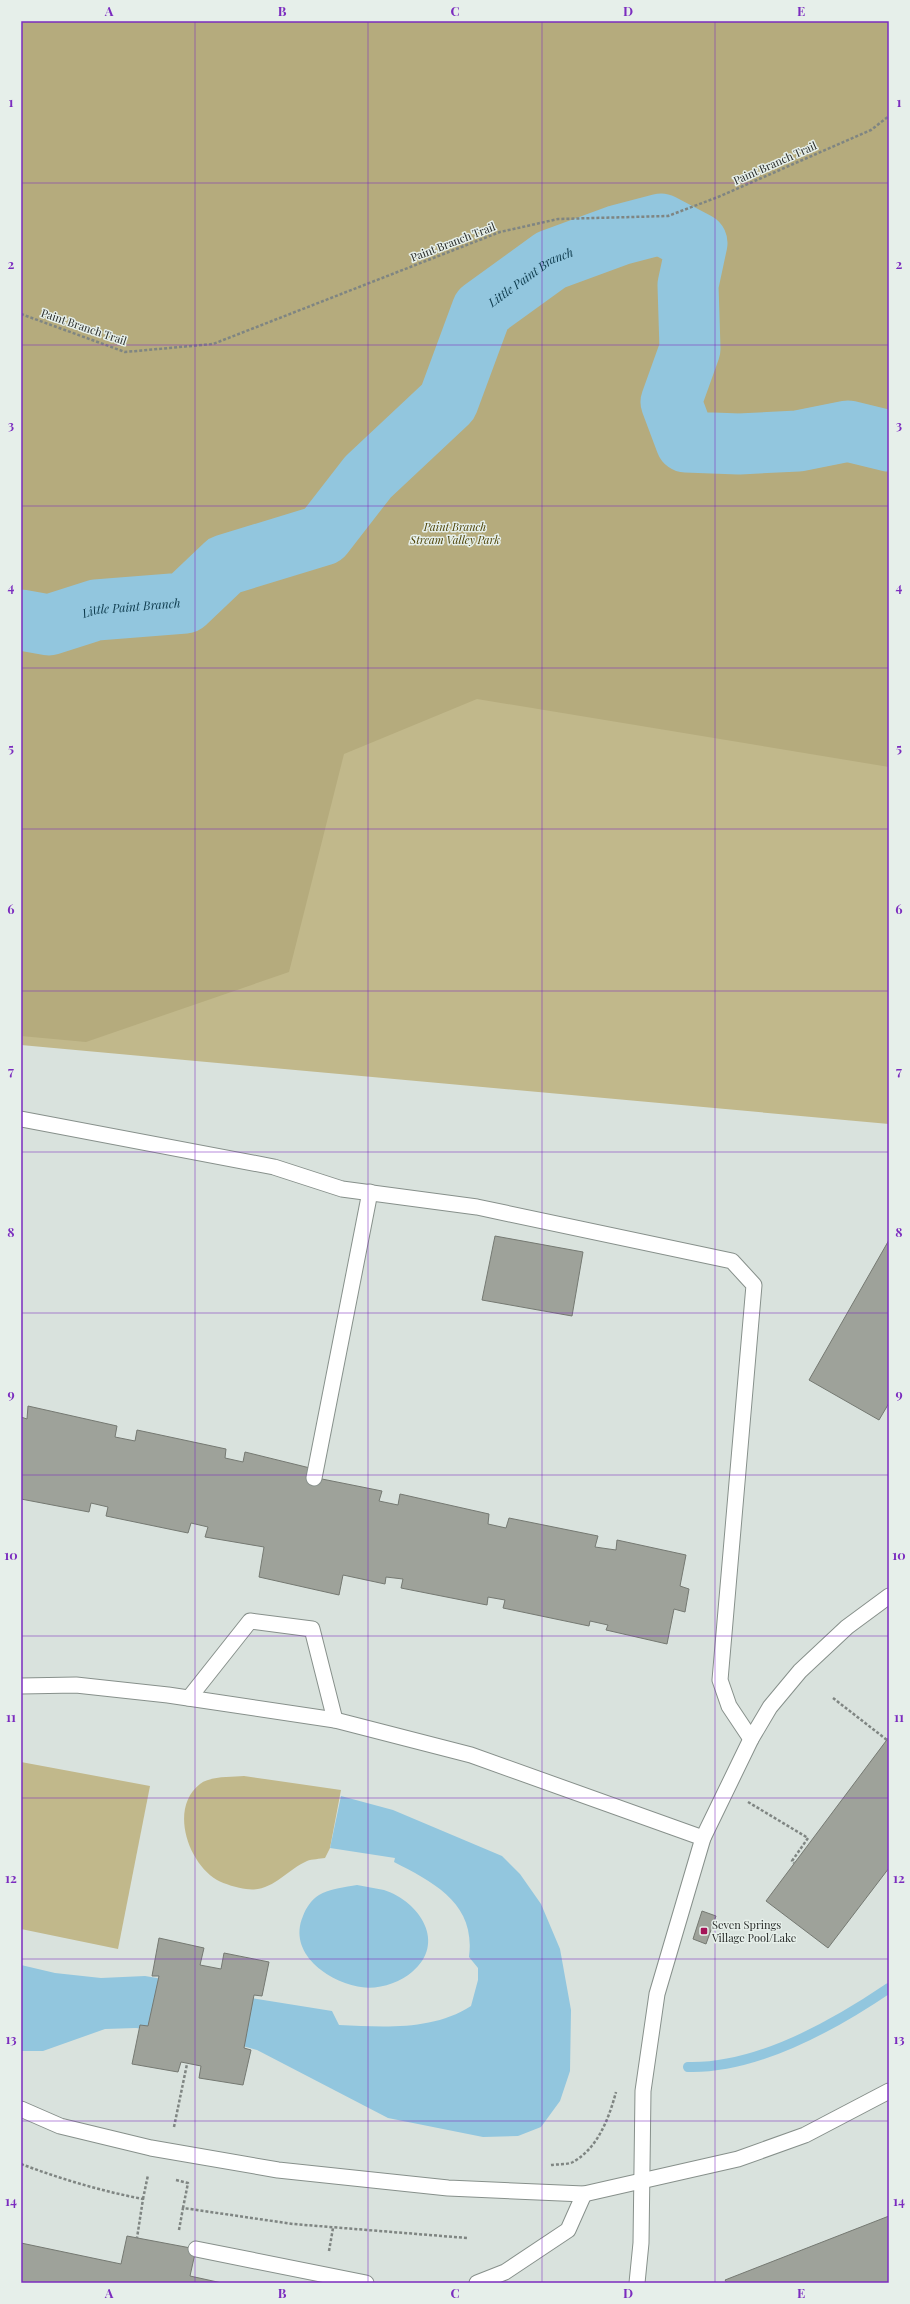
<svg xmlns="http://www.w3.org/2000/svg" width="910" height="2304" viewBox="0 0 910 2304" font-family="'Playfair Display',serif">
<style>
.green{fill:#c1b88b}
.forest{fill:#b5ab7d}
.water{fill:#92c6de}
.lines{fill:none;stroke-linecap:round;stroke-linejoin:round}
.stream{stroke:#92c6de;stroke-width:10}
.river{stroke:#92c6de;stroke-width:61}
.building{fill:#9ea29a;stroke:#757972}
.service-casing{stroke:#87908b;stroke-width:17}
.path{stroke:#7f8582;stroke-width:2.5;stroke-dasharray:3 2;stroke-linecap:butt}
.service{stroke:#fff;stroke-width:15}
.grid{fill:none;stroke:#7b2cbf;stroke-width:1;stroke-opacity:0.55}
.poi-dot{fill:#a41558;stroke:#e6efea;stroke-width:1.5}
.labels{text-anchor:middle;stroke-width:3;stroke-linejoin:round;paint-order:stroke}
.street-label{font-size:11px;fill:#282b29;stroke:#e6efea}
.park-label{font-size:11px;font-style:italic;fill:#4d4306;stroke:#e6efea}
.poi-label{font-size:11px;fill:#282b29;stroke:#e6efea;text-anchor:start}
.water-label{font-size:12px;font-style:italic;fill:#0d3a4c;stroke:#e6efea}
.neatline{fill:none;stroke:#7b2cbf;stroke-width:1.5}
.grid-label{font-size:13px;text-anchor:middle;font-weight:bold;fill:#7b2cbf}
</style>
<rect width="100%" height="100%" fill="#d9e2dd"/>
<!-- green -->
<g class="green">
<path d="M21,21H889V1124L21,1045Z"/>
<path d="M21,1762L150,1786L118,1949L21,1929Z"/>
<path d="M244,1776L341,1790L330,1848L325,1858C320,1859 312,1859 307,1861C286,1870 272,1893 246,1889C238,1888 224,1884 217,1880C188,1863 169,1808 200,1784C210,1776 231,1777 244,1776Z"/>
</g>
<!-- forest -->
<path class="forest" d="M21,21H889V767L477,699L344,754L289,972L86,1042L21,1036Z"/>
<!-- water -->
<g class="water">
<path d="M341,1796L393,1810L502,1856L520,1874L541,1904L560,1949L571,2010L570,2071L560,2101L541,2127L518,2136L483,2137L388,2118L257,2050L218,2039L136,2028L105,2029L43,2051H21V1965L55,1973L101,1978L145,1976L174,1981L238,1996L332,2011L339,2025C383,2027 432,2031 471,2006L478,1980V1968L469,1957C476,1904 435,1883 394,1862L395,1858L330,1848Z"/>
<path d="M357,1885C366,1887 375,1888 384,1890C420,1902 447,1943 412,1972C400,1983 377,1990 361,1987C328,1982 287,1953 303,1916C306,1908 311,1900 319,1895C328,1889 346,1887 357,1885Z"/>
</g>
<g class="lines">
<!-- stream -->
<path class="stream" d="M688,2067C757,2069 833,2026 889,1988"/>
<!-- river -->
<path class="river" id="s1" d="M21,620L49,625L96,610L185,603L225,565L323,535L368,477L448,402L482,310L551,260L619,235L661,224L697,243L688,285L690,349L671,402L686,442L739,444L798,441L848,431L889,441"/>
</g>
<!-- building -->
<g class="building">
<path d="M495,1236L583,1252L572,1316L482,1300Z"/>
<path d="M889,1240V1403L879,1420L809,1380Z"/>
<path d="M28,1406L117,1426L115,1437L135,1441L137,1430L226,1449L225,1458L243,1462L245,1452L310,1468L307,1476L382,1491L379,1501L398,1505L400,1494L489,1514L488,1524L506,1528L509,1518L598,1536L595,1547L616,1550L617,1540L686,1555L680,1586L689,1589L685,1612L674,1609L667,1644L606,1630L608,1625L590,1621L589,1626L503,1608L505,1600L488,1597L487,1605L401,1588L403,1579L386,1577L385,1584L343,1575L339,1595L259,1577L264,1547L205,1537L208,1527L191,1523L188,1533L106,1516L108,1507L91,1503L89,1512L21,1499V1417L27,1419Z"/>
<path d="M889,1737V1868L828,1948L766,1901Z"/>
<path d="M702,1911L716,1916L706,1944L693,1939Z"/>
<path d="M159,1938L204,1948L200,1965L221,1969L224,1953L269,1962L262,1996L254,1995L244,2048L251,2050L243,2085L199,2078L201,2066L181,2062L178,2072L132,2064L140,2025L148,2026L159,1976H152Z"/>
<path d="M889,2216V2283H727L725,2280Z"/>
<path d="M127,2236L196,2249L190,2276L222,2283H21V2243L121,2264Z"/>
</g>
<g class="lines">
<defs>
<g id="service">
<path d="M21,1119L274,1167L342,1189L477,1207L732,1261L754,1285L720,1680L729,1706L751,1739"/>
<path d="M314,1478L370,1192"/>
<path d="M21,1686L76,1685L168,1695L335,1720L471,1755L703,1838"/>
<path d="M189,1698L250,1621L312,1629L335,1720"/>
<path d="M21,2109L60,2126L151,2148L278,2170L448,2188L584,2194L738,2159L805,2135L889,2091"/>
<path d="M196,2249L366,2283"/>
<path d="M477,2283L505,2272L568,2230L584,2194"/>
<path d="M637,2283L641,2243L643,2091L657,1994L703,1838L751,1739L770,1707L800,1671L847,1627L889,1596"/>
</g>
</defs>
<!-- service casing -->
<use href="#service" class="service-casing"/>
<!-- path -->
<g class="path">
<path d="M21,314L125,352L213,344L500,232L558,219L668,216L718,197L871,130L889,116"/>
<path d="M833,1698L887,1740"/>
<path d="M748,1802L808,1838L792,1861L794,1863"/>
<path d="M174,2127L187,2064"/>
<path d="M21,2164C61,2179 101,2191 143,2199L137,2238"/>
<path d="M551,2165C557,2164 567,2165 573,2162C598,2148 609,2118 616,2092"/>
<path d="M176,2180L188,2183L183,2208"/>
<path d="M143,2199L148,2175"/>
<path d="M179,2230L183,2208L293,2224L467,2238"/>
<path d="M329,2251L333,2228"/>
</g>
<!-- service -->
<use href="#service" class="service"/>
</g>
<!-- grid -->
<path class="grid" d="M195,21V2283M368,21V2283M542,21V2283M715,21V2283M21,183H889M21,345H889M21,506H889M21,668H889M21,829H889M21,991H889M21,1152H889M21,1313H889M21,1475H889M21,1636H889M21,1798H889M21,1959H889M21,2121H889"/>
<!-- markers -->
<rect class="poi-dot" x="700" y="1927" width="8" height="8" rx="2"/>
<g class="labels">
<!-- street labels -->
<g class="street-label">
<text transform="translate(775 163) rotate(-24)" y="4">Paint Branch Trail</text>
<text transform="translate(453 242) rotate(-21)" y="4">Paint Branch Trail</text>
<text transform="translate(84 327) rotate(19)" y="4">Paint Branch Trail</text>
</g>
<!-- park labels -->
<g class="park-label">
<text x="455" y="531">Paint Branch<tspan x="455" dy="13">Stream Valley Park</tspan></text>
</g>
<!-- poi labels -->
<g class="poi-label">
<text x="712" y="1929">Seven Springs<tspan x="712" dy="13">Village Pool/Lake</tspan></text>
</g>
<!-- water labels -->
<g class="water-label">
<text dy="4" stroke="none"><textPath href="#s1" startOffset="665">Little Paint Branch</textPath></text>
<text dy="4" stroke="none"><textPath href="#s1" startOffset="113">Little Paint Branch</textPath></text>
</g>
</g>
<!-- border -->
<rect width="910" height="2304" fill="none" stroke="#e6efea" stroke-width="44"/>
<rect x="22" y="22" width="866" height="2260" class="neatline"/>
<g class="grid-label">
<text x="109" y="16">A</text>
<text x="282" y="16">B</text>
<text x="455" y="16">C</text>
<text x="628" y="16">D</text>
<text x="801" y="16">E</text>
<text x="11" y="107">1</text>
<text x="899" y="107">1</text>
<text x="11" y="269">2</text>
<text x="899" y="269">2</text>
<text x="11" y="430">3</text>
<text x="899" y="430">3</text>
<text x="11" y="592">4</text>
<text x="899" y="592">4</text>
<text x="11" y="753">5</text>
<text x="899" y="753">5</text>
<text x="11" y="914">6</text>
<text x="899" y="914">6</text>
<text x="11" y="1076">7</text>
<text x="899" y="1076">7</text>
<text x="11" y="1237">8</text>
<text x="899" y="1237">8</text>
<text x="11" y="1399">9</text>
<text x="899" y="1399">9</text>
<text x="11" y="1560">10</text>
<text x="899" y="1560">10</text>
<text x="11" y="1722">11</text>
<text x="899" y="1722">11</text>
<text x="11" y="1883">12</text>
<text x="899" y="1883">12</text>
<text x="11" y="2044">13</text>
<text x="899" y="2044">13</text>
<text x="11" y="2206">14</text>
<text x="899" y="2206">14</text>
<text x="109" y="2298">A</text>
<text x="282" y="2298">B</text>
<text x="455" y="2298">C</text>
<text x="628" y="2298">D</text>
<text x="801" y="2298">E</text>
</g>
</svg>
